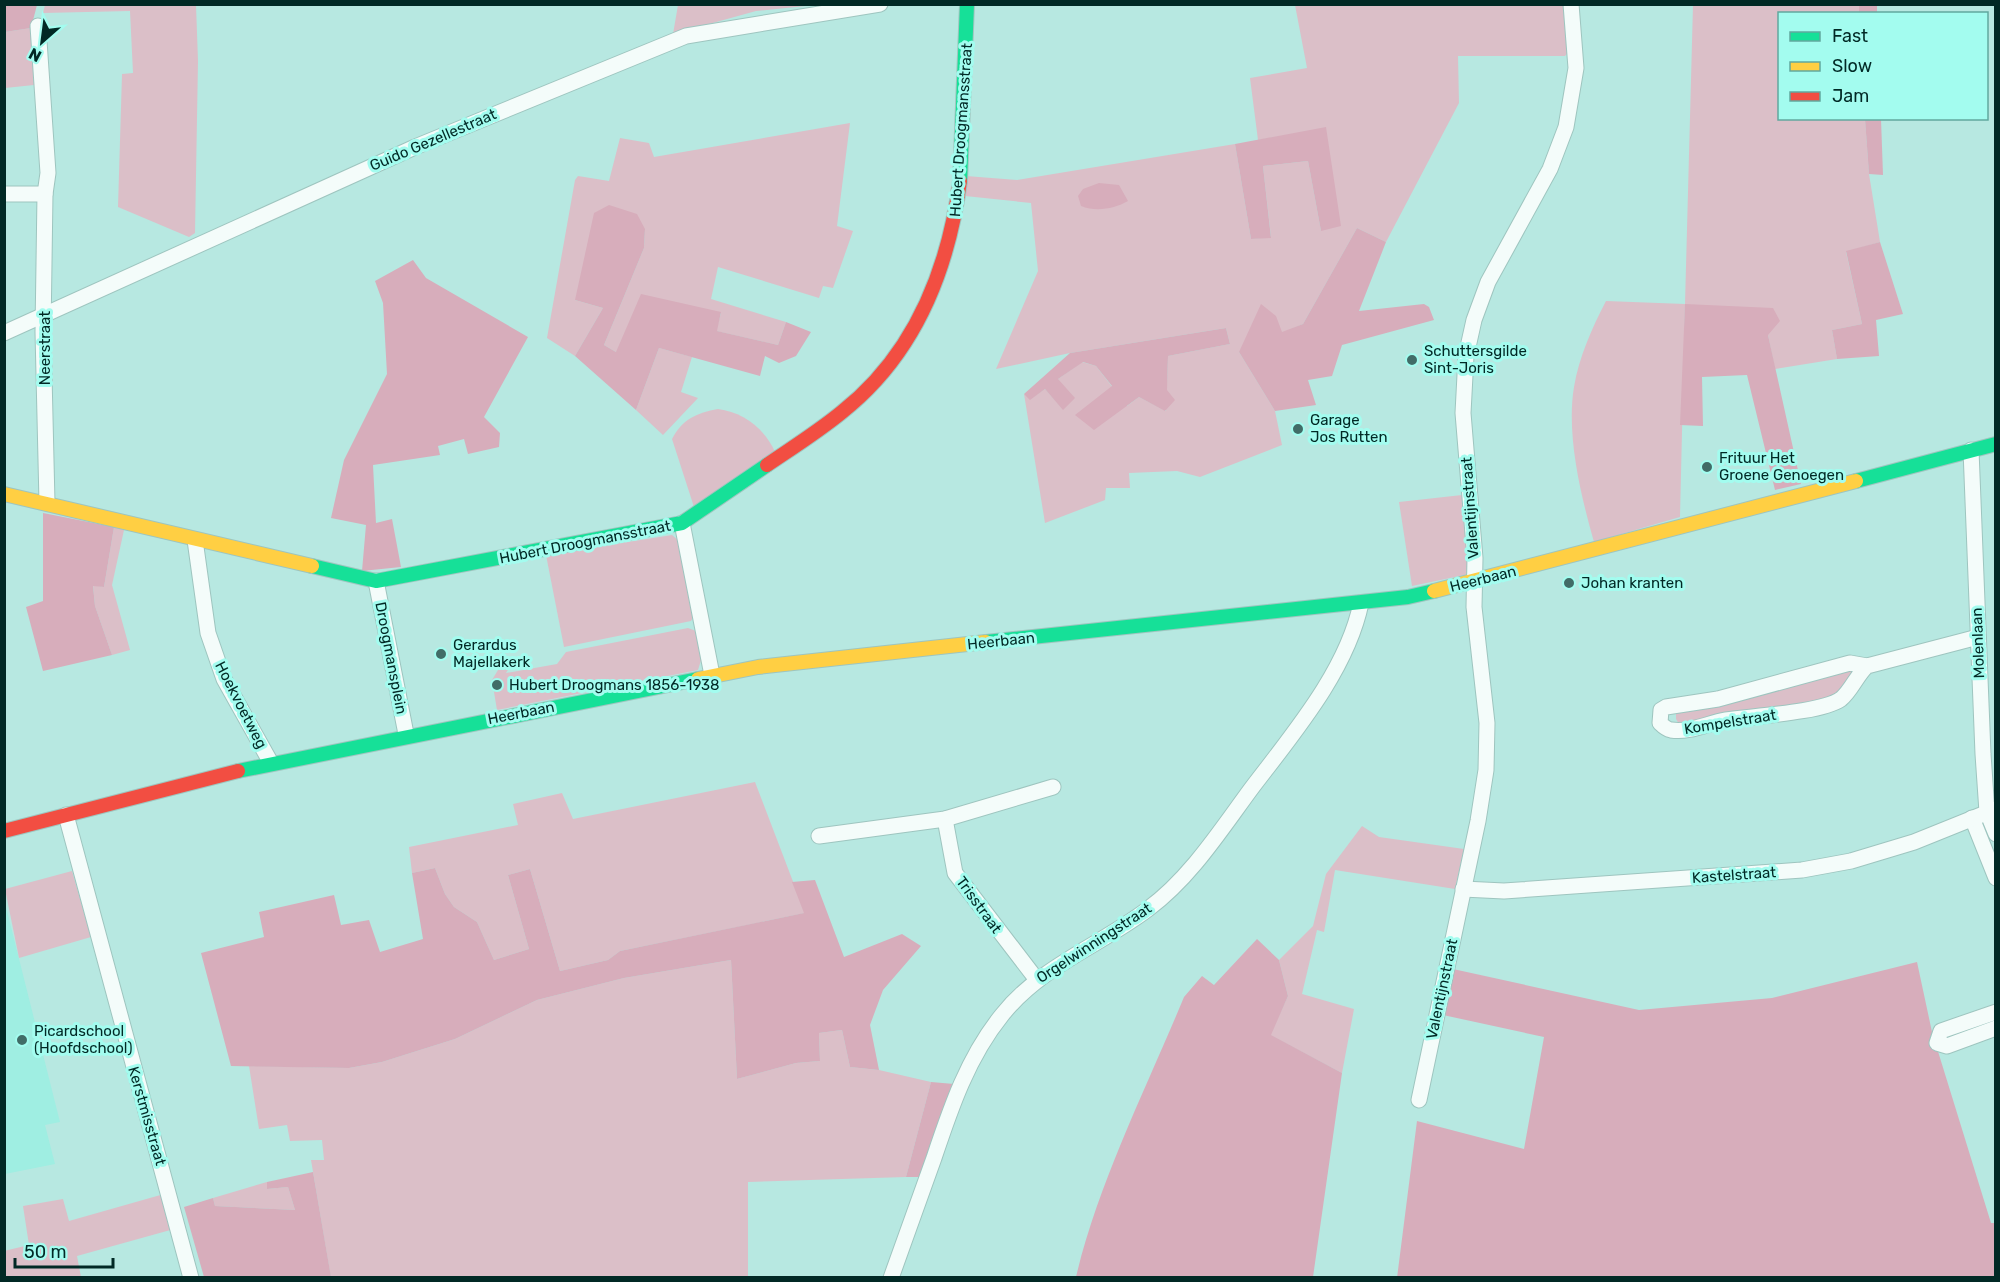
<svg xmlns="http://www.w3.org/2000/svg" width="2000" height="1282" viewBox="0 0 2000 1282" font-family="Rubik,sans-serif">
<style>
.built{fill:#9feee2}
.green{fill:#dbbfc8}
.forest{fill:#d7adbb}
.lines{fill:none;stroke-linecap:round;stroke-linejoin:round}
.street-casing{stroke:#9ec5bf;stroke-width:17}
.fast-casing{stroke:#9ec5bf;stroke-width:16}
.slow-casing{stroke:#9ec5bf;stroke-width:16}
.jam-casing{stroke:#9ec5bf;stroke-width:16}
.street{stroke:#f4fcfa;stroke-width:15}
.fast{stroke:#16e098;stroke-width:14}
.slow{stroke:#ffcf43;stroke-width:14}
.jam{stroke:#f24e42;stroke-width:14}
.poi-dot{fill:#416c67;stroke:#a3fcef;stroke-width:2}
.labels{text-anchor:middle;stroke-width:6;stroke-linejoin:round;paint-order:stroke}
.street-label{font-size:15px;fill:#012925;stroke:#a3fcef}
.poi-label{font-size:15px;fill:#012925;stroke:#a3fcef;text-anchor:start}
</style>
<rect width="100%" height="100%" fill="#b7e8e1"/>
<!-- built -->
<path class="built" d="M4,899L60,1122L45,1125L55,1164L5,1174Z"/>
<!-- green -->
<g class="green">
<path d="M45,5H196L198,61L195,233L189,237L118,207L122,74L133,73L130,11L43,13Z"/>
<path d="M678,5H815L756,11L673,34Z"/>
<path d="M1295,5H1564L1571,49L1565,56H1458L1459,103L1386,242L1357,228L1303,324L1239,352L1275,411L1282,445L1200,477L1177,471L1129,473L1130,488H1106L1105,500L1045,523L1024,394L1030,399L1045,389L1063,409L1058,379L1082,362L1096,366L1127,406L1139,397L1166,411L1168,356L1230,344L1226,328L1070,353L996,369L1038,271L1031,203L965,196L966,176L1017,180L1235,144L1251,239L1271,237L1263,166L1308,161L1321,231L1326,128L1258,140L1250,78L1307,68Z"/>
<path d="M1693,5H1859V13L1780,14V118L1865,119L1869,174L1880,242L1846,252L1862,324L1832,330L1837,359L1775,369L1768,335L1685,304L1680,517L1594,542C1581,496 1566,435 1574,387C1579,357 1592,328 1606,301L1685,304Z"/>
<path d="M31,28L34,85L5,88V32Z"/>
<path d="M850,123L837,226L853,231L833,288L823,286L819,298L718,267L711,299L786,322L778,345L716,331L721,313L616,352L604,345L644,248L645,229L575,300L603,308L575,356L547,338L575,180L578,176L609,181L620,138L649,143L654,157Z"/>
<path d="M659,348L692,357L681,392L698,398L663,435L636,410Z"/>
<path d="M718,409C743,412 765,429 775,452L694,507L672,439C682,419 697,413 718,409Z"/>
<path d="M1462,495L1469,574L1412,586L1399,502Z"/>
<path d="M114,527L124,530L112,585L130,650L112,655L95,606L93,585L104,587Z"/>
<path d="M672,535L679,541L694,616L691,621L564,647L546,555Z"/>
<path d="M688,628L696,631L702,657L698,670L497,710L492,680L501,665L512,663L506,673L557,664L566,652Z"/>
<path d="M1855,668L1838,696L1780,711L1679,724L1676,719V712Z"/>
<path d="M755,782L805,913L620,951L608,960L560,971L530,869L508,875L529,949L494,960L477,922L454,907L445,894L435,868L412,873L409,847L518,825L513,804L562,793L573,819Z"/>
<path d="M1362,826L1379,837L1464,849L1455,889L1335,870L1324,932L1317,930L1302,994L1354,1009L1342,1073L1270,1035L1288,996L1279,960L1313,926L1326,874Z"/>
<path d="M72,871L91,937L19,958L5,889Z"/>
<path d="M731,960L737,1079L796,1063L820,1061L819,1033L842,1030L850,1067L879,1070L931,1082L906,1177L748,1182V1277L331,1278L311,1160H324L322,1140L290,1141L287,1125L259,1129L249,1066L349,1068L382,1062L455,1039L537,1000L624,978Z"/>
<path d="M267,1182V1189L288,1187L295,1210L215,1206L213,1198Z"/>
<path d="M164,1194L174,1229L77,1256L81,1277H5L4,1251L29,1245L23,1206L63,1199L69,1221Z"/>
</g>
<!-- forest -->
<g class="forest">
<path d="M5,5H37L31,28L5,32Z"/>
<rect x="1859" y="5" width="18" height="8"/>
<path d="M1865,119H1881L1883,175L1869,174Z"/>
<path d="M1326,127L1341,226L1321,231L1308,161L1263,166L1271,238L1251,239L1235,144Z"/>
<path d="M1099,183L1119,185L1128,201C1114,209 1096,212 1081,206L1078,196L1083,189Z"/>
<path d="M609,205L637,214L645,229L644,248L604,345L616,352L641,294L721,312L717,331L778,345L786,322L811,332L796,356L779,363L765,356L760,376L659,348L636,410L575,356L603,308L575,300L594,213Z"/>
<path d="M1357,228L1386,242L1359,311L1424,304L1429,307L1434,320L1342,345L1332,376L1308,380L1316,405L1275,411L1239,352L1261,304L1276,316L1282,332L1303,324Z"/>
<path d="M1880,242L1903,314L1876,320L1879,356L1837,359L1832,330L1862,324L1846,251Z"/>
<path d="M413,260L426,278L528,337L484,417L500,433L499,447L468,454L464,439L438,446L440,455L373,465L376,523L392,519L401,567L362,571L366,525L331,518L344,460L387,374L383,303L375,281Z"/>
<path d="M1685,304L1773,308L1780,321L1768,335L1801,484L1775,490L1747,375L1702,377L1703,426L1680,425Z"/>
<path d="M1226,328L1230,344L1168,356L1167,390L1175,400L1165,411L1139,397L1094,430L1075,415L1112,386L1096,366L1083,362L1058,379L1075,398L1063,410L1045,389L1030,400L1024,394L1070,353Z"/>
<path d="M43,513L114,527L104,587L93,586L95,606L112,655L43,671L26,607L43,601Z"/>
<path d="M435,868L445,894L454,907L477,922L494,960L529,949L508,875L530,869L560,971L608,960L620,951L804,913L792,882L815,880L844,957L902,934L921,946L883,990L870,1025L879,1070L850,1067L842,1030L819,1033L820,1061L796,1063L737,1079L731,960L624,978L537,1000L455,1039L382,1062L349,1068L231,1066L201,953L264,937L259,912L334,895L341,925L369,920L380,952L423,939L412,873Z"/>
<path d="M1257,939L1279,960L1288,996L1271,1035L1342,1073L1313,1277H1076C1099,1181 1146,1089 1184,997L1202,976L1214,985Z"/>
<path d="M1917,962L1932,1032L1991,1223H1995V1277L1397,1278L1417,1121L1524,1149L1544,1037L1443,1015L1453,969L1639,1010L1772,998Z"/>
<path d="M931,1082L954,1084L921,1177H906Z"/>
<path d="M313,1172L331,1277H204L184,1207L213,1198L215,1206L295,1210L288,1187L267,1189V1182Z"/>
</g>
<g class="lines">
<defs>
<g id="street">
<path d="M38,26L48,173L45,194"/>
<path d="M4,194H45L43,332L47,503"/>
<path d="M4,333L415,147L686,36L880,4"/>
<path d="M1971,450L1983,754L1987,812L1996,834"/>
<path d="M682,523L712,675"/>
<path d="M195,540L208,633L224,679L271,763"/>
<path d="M376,581L406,734"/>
<path d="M1867,666C1857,675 1851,691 1841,699C1821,713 1752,716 1726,720C1708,723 1690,733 1671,730C1666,729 1663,726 1660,723L1661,710L1666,707L1718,699L1850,663L1867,666L1978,637"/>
<path d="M66,815L191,1278"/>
<path d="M1972,818L1996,878"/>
<path d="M945,819L955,873L1037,980"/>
<path d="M819,836L945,819L1053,787"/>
<path d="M1463,889L1504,891L1802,870L1851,861L1914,842L1996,809"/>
<path d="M1996,1012L1941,1031L1937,1043L1947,1046L1996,1028"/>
<path d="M1419,1100L1478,821L1486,770L1487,723L1474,607L1475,558L1463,413L1466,356L1474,320L1488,282L1550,169L1566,127L1576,68L1571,4"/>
<path d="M891,1278C905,1238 920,1198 934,1158C951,1107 968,1057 1002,1015C1041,966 1099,946 1148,909C1190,878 1220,831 1251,789C1292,735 1347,671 1361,603"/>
</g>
<g id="fast">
<path d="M960,181L967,4"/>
<path d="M1856,481L1996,444"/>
<path d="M312,566L376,581L682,523L767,465"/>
<path d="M986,642L1408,597L1434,591"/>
<path d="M238,771L698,679"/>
</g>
<g id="slow">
<path d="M4,494L312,566"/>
<path d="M1434,591L1856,481"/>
<path d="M698,679L758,667L986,642"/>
</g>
<g id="jam">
<path d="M767,465C792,448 819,431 842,412C914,355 948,271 960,181"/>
<path d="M4,831L238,771"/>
</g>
</defs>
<!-- street casing -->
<use href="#street" class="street-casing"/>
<!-- fast casing -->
<use href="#fast" class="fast-casing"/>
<!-- slow casing -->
<use href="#slow" class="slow-casing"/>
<!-- jam casing -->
<use href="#jam" class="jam-casing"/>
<!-- street -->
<use href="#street" class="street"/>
<!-- fast -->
<use href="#fast" class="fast"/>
<!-- slow -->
<use href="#slow" class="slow"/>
<!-- jam -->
<use href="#jam" class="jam"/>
</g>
<!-- markers -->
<g class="poi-dot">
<circle cx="1412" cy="360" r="6"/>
<circle cx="1298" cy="429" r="6"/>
<circle cx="1707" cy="467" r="6"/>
<circle cx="1569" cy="583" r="6"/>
<circle cx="441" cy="654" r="6"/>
<circle cx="497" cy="685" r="6"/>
<circle cx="22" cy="1040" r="6"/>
</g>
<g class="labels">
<!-- street labels -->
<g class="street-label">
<text transform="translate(961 130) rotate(-86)" y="5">Hubert Droogmansstraat</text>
<text transform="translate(433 140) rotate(-23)" y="5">Guido Gezellestraat</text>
<text transform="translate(45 348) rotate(-90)" y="5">Neerstraat</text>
<text transform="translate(1470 508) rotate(-94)" y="5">Valentijnstraat</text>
<text transform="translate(585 542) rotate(-11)" y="5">Hubert Droogmansstraat</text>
<text transform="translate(1483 579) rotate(-14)" y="5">Heerbaan</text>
<text transform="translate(1001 641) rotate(-6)" y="5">Heerbaan</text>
<text transform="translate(1978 643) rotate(-92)" y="5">Molenlaan</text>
<text transform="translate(391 658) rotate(79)" y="5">Droogmansplein</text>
<text transform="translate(241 705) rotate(63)" y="5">Hoekvoetweg</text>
<text transform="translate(521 713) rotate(-11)" y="5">Heerbaan</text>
<text transform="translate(1730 722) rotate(-9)" y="5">Kompelstraat</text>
<text transform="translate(1734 875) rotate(-4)" y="5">Kastelstraat</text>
<text transform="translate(979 905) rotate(54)" y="5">Trisstraat</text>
<text transform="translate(1094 943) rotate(-33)" y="5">Orgelwinningstraat</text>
<text transform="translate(1442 989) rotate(-78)" y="5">Valentijnstraat</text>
<text transform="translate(147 1116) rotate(74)" y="5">Kerstmisstraat</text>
</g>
<!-- poi labels -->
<g class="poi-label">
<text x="1424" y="356">Schuttersgilde<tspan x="1424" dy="17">Sint-Joris</tspan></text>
<text x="1310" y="425">Garage<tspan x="1310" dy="17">Jos Rutten</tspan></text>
<text x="1719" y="463">Frituur Het<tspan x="1719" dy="17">Groene Genoegen</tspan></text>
<text x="1581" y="588">Johan kranten</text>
<text x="453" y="650">Gerardus<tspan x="453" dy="17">Majellakerk</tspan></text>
<text x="509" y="690">Hubert Droogmans 1856-1938</text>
<text x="34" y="1036">Picardschool<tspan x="34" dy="17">(Hoofdschool)</tspan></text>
</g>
</g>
<!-- border -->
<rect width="2000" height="1282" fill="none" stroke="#012925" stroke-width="12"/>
<!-- legend -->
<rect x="1778" y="12" width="210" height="108" fill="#a3fcef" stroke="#62a89e" stroke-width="1.5"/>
<rect x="1790" y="32" width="30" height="9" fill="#16e098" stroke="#62a89e" stroke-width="1.5"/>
<text x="1832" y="42" font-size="18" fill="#012925">Fast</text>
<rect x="1790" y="62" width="30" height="9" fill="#ffcf43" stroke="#62a89e" stroke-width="1.5"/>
<text x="1832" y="72" font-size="18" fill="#012925">Slow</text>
<rect x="1790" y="92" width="30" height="9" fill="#f24e42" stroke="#62a89e" stroke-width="1.5"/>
<text x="1832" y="102" font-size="18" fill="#012925">Jam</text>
<!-- north arrow -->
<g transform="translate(42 42) rotate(208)" stroke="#a3fcef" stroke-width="4.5" paint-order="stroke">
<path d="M0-4.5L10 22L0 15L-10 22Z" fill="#012925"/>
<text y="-9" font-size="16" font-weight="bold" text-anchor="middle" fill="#012925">N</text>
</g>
<!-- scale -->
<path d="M15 1258v9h98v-9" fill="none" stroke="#012925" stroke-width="3"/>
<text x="24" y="1258" font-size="18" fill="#012925" stroke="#a3fcef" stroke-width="4.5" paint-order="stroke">50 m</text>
</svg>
